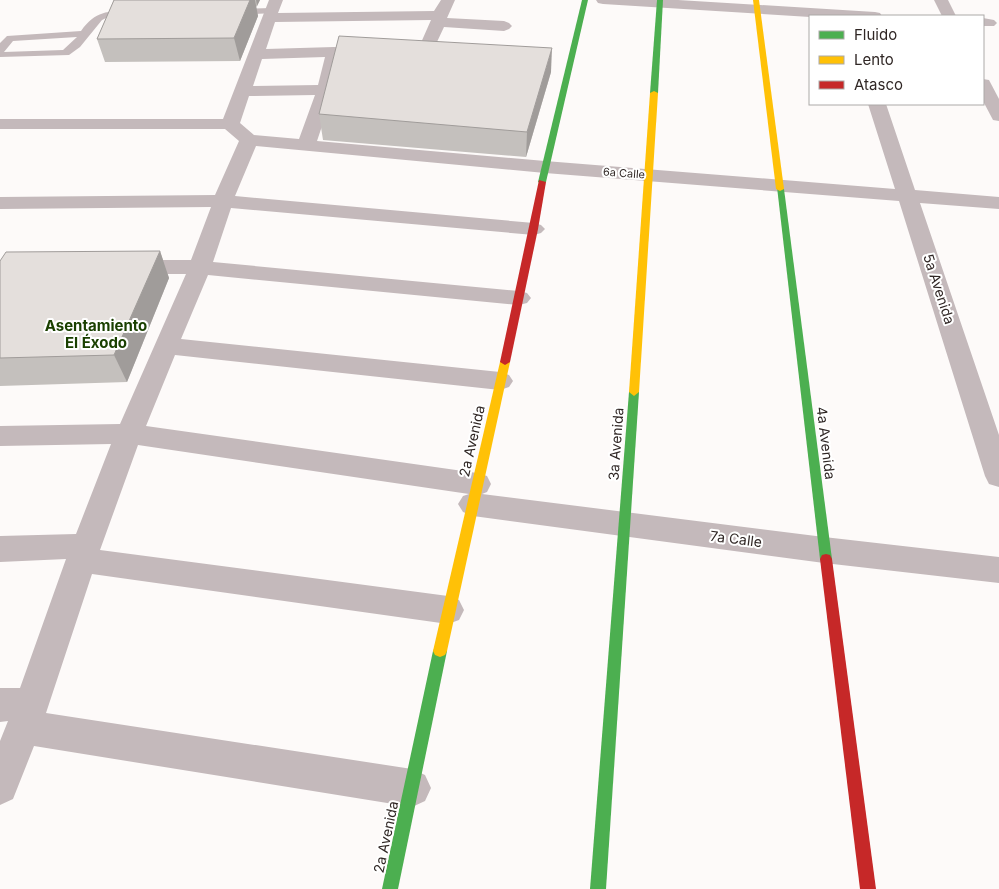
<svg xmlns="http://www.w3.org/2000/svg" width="999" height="889" viewBox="0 0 999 889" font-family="Inter,sans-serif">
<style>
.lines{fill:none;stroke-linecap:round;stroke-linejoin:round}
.lane{fill:#c4b9bb;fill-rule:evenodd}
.street{fill:#c4b9bb;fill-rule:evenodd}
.fast{fill:#4caf50;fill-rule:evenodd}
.slow{fill:#ffc107;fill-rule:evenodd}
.jam{fill:#c62828;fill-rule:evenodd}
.wall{fill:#c4c0bd}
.shaded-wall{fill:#a09c9a}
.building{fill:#e4dfdc;stroke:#a09c9a}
.labels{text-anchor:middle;stroke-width:4;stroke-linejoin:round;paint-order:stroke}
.far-street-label{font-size:11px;fill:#302725;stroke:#fff}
.street-label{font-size:14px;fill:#302725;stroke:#fff}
.neighbourhood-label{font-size:15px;font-weight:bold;fill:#1a4000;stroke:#fff}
</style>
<rect width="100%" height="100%" fill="#fdfaf9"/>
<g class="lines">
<!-- lane -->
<g class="lane">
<path d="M272,8L277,11L275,13L233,15L228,12L233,9Z"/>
<path d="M130,10L135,13L133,15L108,17L102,20L80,47L69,55L0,57V43L7,36L81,31C96,10 107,12 130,10ZM77,37L63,50L4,52L13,41Z"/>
</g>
<!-- street -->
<g class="street">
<path d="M269,0H283L278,13L434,11L441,0H455L447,18L504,21L509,23L512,26L509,29L504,31L444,27L429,59L427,62L421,64L341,57L334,90L317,141L545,161L895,189L868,104H886L915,190L999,197V209L920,203L999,435V487L989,484L985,476L899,201L545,173L256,146L235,196L534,223L541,225L545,229L541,233L534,235L231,208L213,262L519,291L527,293L531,298L527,303L519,305L208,275L181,339L500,372L509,375L513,381L509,387L500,390L175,355L146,426L477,473L487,476L491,484L487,492L482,494L824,537L999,557V583L824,563L473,516L463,512L458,504L463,496L469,494L138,445L100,550L448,596L459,600L464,610L459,620L448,624L92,574L46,713L412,769L425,775L431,788L425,801L412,807L34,746L13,799L0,805V741L8,721L0,722V688H20L66,559L0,562V536L76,534L111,444L0,446V426L120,424L186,274H129L121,272L118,267L121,262L129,260H191L211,207L0,209V197L215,195L239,141L225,129H0V119H223ZM431,20L416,54L334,47L266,49L275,22ZM325,57L318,85L253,86L262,59ZM315,95L299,139L254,135L240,123L249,96Z"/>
<path d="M596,0H678L875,12L880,13L882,16L810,17L603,4L598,3Z"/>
<path d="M934,0H948L956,16H942Z"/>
<path d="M983,18L994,20L997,23L994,26H983Z"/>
<path d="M983,79L989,80L999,99V121L993,120L983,101Z"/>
</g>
<!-- fast -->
<g class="fast">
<path d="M582,0H588L546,182L542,184L538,182Z"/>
<path d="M657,0H663L658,93L654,95L650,93Z"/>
<path d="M777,187L784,189L832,559L830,563L826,564L822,563L820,559Z"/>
<path d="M634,388L639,392L606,889H590L629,392Z"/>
<path d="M440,645L445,647L447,651L398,889H382L433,651L435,647Z"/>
</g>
<!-- slow -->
<g class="slow">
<path d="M753,0H759L784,189L780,191L776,189Z"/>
<path d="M654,91L658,93L639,392L634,396L629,392L650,93Z"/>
<path d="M505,359L510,362L447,651L445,655L440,657L435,655L433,651L500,362Z"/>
</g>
<!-- jam -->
<g class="jam">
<path d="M539,180L546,182L538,229L510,362L505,365L500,362Z"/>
<path d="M826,554L830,555L832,559L876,889H860L820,559L822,555Z"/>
</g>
</g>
<!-- wall -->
<g class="wall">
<path d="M114,0H260L257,6L256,7L258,16L240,61L105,62L97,39Z"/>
<path d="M551,72L526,157L323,140L319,114Z"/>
<path d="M160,251L169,278L127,382L0,386V261Z"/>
</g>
<!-- shaded-wall -->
<g class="shaded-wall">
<path d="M250,0H255L258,16L240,61L234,38Z"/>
<path d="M256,0H260L257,6Z"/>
<path d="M552,48L551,72L526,157L527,132Z"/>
<path d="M160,251L169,278L127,382L114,355Z"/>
</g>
<!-- building -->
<g class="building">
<path d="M114,0H250L234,38L97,39Z"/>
<path d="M339,36L552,48L527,132L319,114Z"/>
<path d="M160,251L114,355L0,358V261L6,252Z"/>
</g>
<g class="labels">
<!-- far-street labels -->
<g class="far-street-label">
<text transform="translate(624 173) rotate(4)" y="4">6a Calle</text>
</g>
<!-- street labels -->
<g class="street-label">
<text transform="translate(939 289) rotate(72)" y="5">5a Avenida</text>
<text transform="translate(472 441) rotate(-77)" y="5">2a Avenida</text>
<text transform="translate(826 443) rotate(83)" y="5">4a Avenida</text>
<text transform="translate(616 444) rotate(-86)" y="5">3a Avenida</text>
<text transform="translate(736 539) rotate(7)" y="5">7a Calle</text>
<text transform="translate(386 837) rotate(-78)" y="5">2a Avenida</text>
</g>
<!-- neighbourhood labels -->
<g class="neighbourhood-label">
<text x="96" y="331">Asentamiento<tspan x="96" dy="17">El Éxodo</tspan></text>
</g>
</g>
<!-- legend -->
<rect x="809" y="15" width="175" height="90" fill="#ffffff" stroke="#aca9a8"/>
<rect x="819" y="31" width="25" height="8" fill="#4caf50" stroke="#aca9a8"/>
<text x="854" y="40" font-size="15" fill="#302725">Fluido</text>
<rect x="819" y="56" width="25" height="8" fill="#ffc107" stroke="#aca9a8"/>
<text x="854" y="65" font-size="15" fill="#302725">Lento</text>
<rect x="819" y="81" width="25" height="8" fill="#c62828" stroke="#aca9a8"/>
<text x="854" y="90" font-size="15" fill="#302725">Atasco</text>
</svg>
